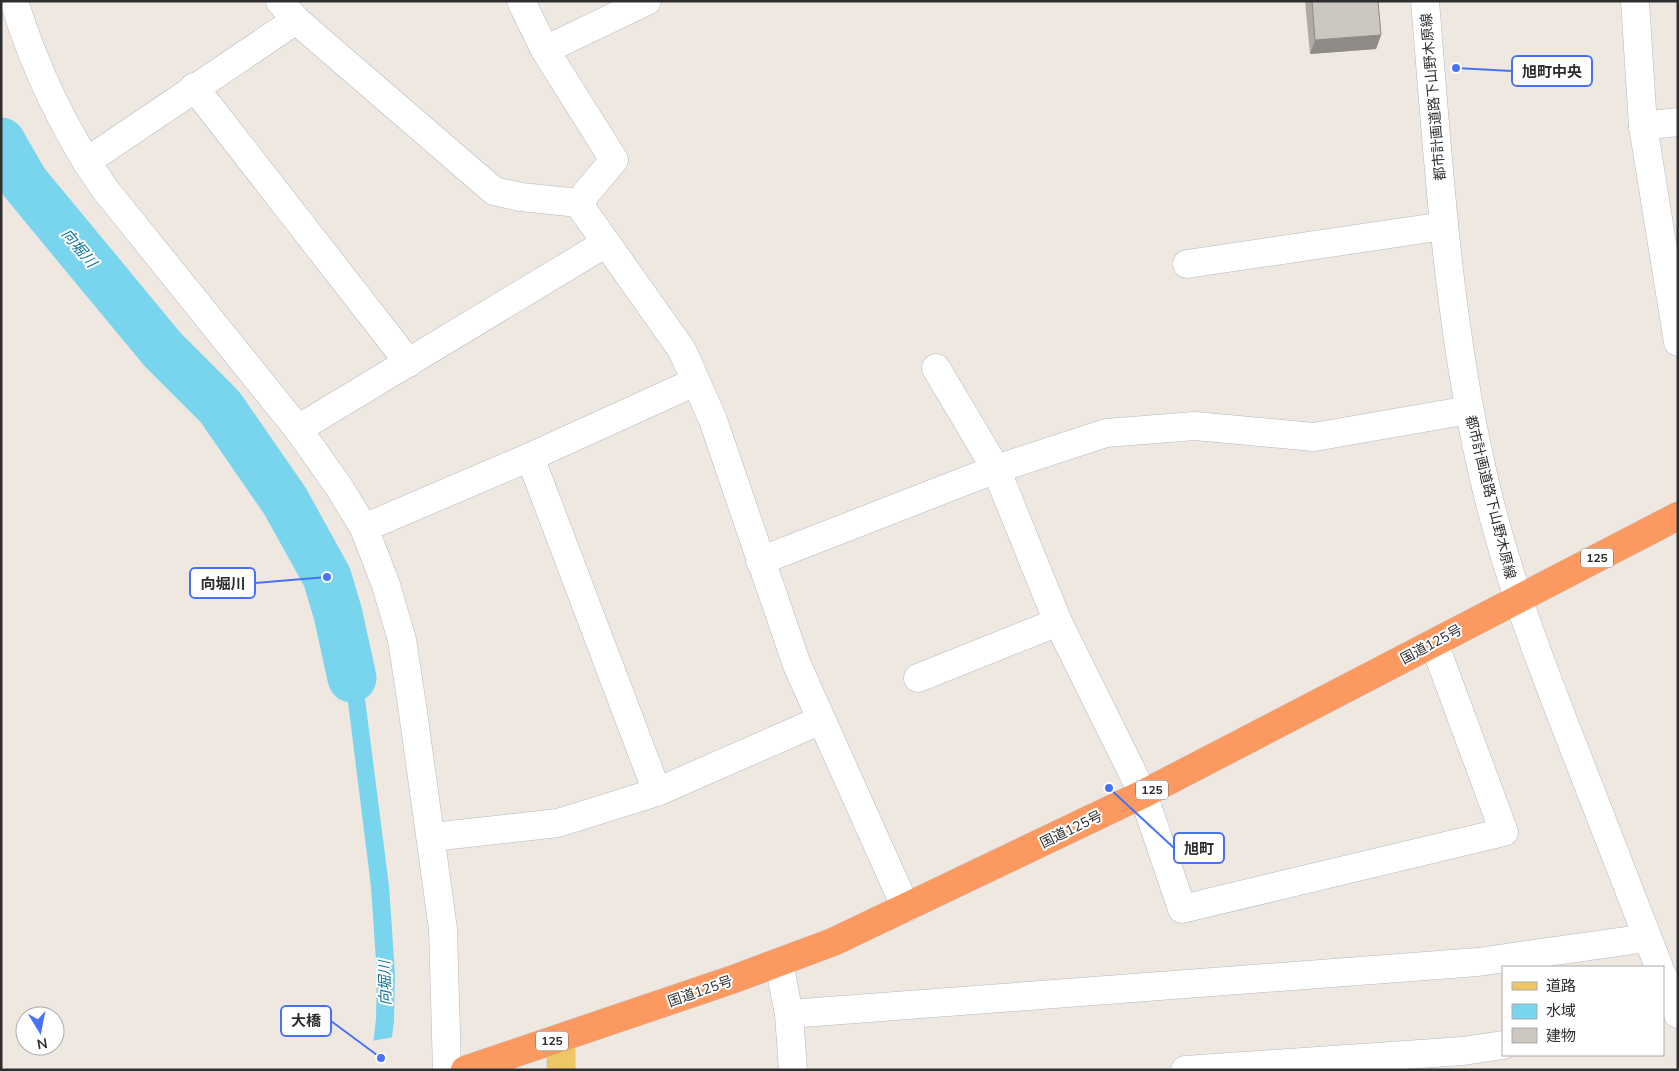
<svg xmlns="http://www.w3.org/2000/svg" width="1679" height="1071" viewBox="0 0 1679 1071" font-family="'Nunito Sans','Noto Sans JP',sans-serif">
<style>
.water{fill:#78d5ed}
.pier{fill:#efe8e1}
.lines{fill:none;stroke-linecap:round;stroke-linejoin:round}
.river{stroke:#78d5ed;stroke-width:49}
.minor-casing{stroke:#b4b8c0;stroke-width:29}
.major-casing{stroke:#c9c9c9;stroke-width:29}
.highway-casing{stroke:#c9c9c9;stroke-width:29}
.minor{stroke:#fff;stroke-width:28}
.major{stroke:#eec666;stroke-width:28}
.highway{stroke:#fb9960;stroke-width:28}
.wall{fill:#afaaa4}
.shaded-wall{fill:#8e8b86}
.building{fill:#cbc6bf;stroke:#8e8b86}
.labels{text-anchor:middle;stroke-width:4;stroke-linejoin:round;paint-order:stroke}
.shield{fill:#fff;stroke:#6d6d6d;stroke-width:1}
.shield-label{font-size:12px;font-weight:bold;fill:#2e2e2e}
.street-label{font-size:14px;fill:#2e2e2e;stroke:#fff}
.water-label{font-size:15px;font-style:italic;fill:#11779f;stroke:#fff}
.leader{fill:none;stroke:#4772f6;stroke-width:2}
.callout-dot{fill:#4772f6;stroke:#fff;stroke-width:2}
.callout{fill:#fff;stroke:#4772f6;stroke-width:2}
.callout-label{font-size:15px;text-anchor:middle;font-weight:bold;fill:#2e2e2e}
</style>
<rect width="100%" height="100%" fill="#efe8e1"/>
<!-- water -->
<path class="water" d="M347,611L364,691L389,886L395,974L394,1021L388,1070H370L376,1019L377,975L371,887L347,694L329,616Z"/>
<!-- pier -->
<path class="pier" d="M395,1037L391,1070H368L371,1041Z"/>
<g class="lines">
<!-- river -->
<path class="river" d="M1,142L24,182L163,350L220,407L285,501L327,577L338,614L352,678"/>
<defs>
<g id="minor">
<path d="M14,1C35,69 64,130 104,188L298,429L339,487L364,528L386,585L402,640L412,705L443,929L447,1070"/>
<path d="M280,1L296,20L494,191L521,197L579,203"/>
<path d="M521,1L545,50L614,160L578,203L682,350L713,420L797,665L906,908"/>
<path d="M1425,1C1438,158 1447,316 1482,470C1504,569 1540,662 1577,756C1604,827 1632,897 1659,967"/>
<path d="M1635,1L1643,126L1678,342"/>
<path d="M545,50L647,1"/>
<path d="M194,87L409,363"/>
<path d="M1643,126L1678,122"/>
<path d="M86,162L296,20"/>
<path d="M1187,264L1444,226"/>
<path d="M936,368L996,469L1058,622L1143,794L1182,909L1504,832L1434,643"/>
<path d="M298,429L606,243"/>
<path d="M530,457L657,792"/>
<path d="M364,528L530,457L695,382"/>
<path d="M760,561L996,469L1106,433L1195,426L1314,437L1469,410"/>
<path d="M918,678L1058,622"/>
<path d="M432,837L558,823L657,792L821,720"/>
<path d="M779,963L789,1014L793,1070"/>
<path d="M1663,976L1678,1014"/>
<path d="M789,1014L1478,962L1647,938"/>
<path d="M1185,1070L1463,1051L1503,1045"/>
</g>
<path id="major" d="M561,1038V1070"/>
<path id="highway" d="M465,1070L734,979L833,942L1143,794L1678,516"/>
</defs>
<!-- minor casing -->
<use href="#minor" class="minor-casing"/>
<!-- major casing -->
<use href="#major" class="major-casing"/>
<!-- highway casing -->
<use href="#highway" class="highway-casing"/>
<!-- minor -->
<use href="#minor" class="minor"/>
<!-- major -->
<use href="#major" class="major"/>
<!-- highway -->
<use href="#highway" class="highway"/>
</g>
<!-- wall -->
<path class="wall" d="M1305,1H1378L1381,35L1376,49L1310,54Z"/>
<!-- shaded-wall -->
<path class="shaded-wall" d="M1381,35L1376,49L1310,54L1315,40Z"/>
<!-- building -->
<path class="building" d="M1312,1H1378L1381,35L1315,40Z"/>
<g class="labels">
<!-- shield labels -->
<g class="shield">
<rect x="1581" y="548.5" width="32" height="19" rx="4"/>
<rect x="1136" y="780.5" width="32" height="19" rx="4"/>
<rect x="536" y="1031.5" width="32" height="19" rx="4"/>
</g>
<g class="shield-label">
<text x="1597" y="562">125</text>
<text x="1152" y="794">125</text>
<text x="552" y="1045">125</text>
</g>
<!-- street labels -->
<g class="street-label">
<text transform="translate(1433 97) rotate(-95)" y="5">都市計画道路下山野木原線</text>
<text transform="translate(1491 497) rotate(76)" y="5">都市計画道路下山野木原線</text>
<text transform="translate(1431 644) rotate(-28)" y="5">国道125号</text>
<text transform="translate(1071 829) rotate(-26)" y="5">国道125号</text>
<text transform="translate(700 991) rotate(-19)" y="5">国道125号</text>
</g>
<!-- water labels -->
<g class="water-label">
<text transform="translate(79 248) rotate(50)" y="5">向堀川</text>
<text transform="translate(385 983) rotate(-91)" y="5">向堀川</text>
</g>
</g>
<!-- callouts -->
<path class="leader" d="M1456 68L1512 71M327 577L255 583M1109 788L1174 848M381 1058L331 1021"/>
<g class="callout-dot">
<circle cx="1456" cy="68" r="5"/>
<circle cx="327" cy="577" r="5"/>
<circle cx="1109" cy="788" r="5"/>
<circle cx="381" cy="1058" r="5"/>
</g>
<g class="callout">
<rect x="1512" y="56" width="80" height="30" rx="5"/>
<rect x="190" y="568" width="65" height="30" rx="5"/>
<rect x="1174" y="833" width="50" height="30" rx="5"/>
<rect x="281" y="1006" width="50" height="30" rx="5"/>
</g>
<g class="callout-label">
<text x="1552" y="77">旭町中央</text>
<text x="223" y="589">向堀川</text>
<text x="1199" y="854">旭町</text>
<text x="306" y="1026">大橋</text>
</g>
<!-- border -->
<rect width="1679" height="1071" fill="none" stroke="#2e2e2e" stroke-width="5"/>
<!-- legend -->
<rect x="1502" y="966" width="162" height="90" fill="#ffffff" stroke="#ababab"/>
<rect x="1512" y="982" width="25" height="8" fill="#eec666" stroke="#ababab"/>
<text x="1546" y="991" font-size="15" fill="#2e2e2e">道路</text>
<rect x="1512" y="1004" width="25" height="15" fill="#78d5ed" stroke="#ababab"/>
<text x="1546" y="1016" font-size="15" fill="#2e2e2e">水域</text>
<rect x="1512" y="1028" width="25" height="15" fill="#cbc6bf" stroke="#ababab"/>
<text x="1546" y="1041" font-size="15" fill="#2e2e2e">建物</text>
<!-- north arrow -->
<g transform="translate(40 1031) rotate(170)"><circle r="24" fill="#ffffff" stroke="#ababab"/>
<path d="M0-4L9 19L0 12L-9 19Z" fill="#4772f6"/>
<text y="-8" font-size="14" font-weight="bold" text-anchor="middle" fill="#2e2e2e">N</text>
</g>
</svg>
